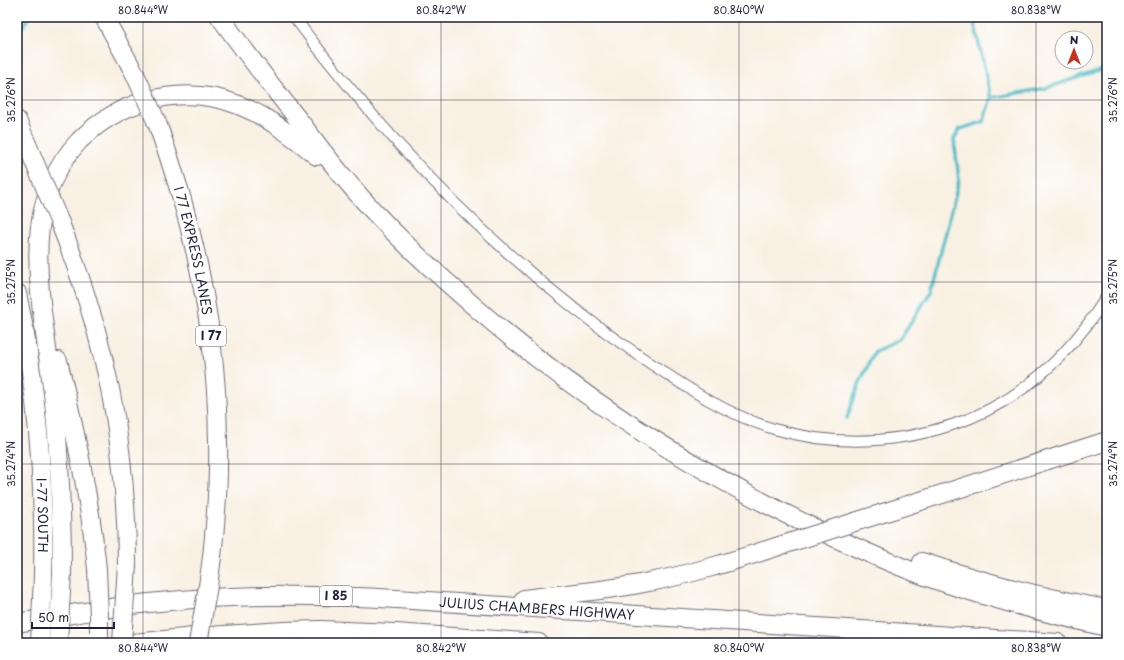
<svg xmlns="http://www.w3.org/2000/svg" width="1124" height="660" viewBox="0 0 1124 660" font-family="'Playpen Sans',sans-serif">
<style>
.lines{fill:none;stroke-linecap:round;stroke-linejoin:round}
.stream{stroke:#4ebcc7;stroke-width:3.5}
.minor-casing{stroke:#6d6a75;stroke-width:12}
.motorway-casing{stroke:#6d6a75;stroke-width:20}
.minor{stroke:#fff;stroke-width:10}
.motorway{stroke:#fff;stroke-width:18}
.motorway-bridge-casing{stroke:#6d6a75;stroke-width:20;stroke-linecap:butt}
.motorway-bridge{stroke:#fff;stroke-width:18}
.ticks{fill:none;stroke:#22223b;stroke-width:1;stroke-opacity:0.45}
.labels{text-anchor:middle;stroke-width:3;stroke-linejoin:round;paint-order:stroke}
.shield{fill:#fff;stroke:#646476;stroke-width:1}
.shield-label{font-size:12px;font-weight:bold;fill:#22223b}
.street-label{font-size:13px;fill:#22223b;stroke:#fff}
.neatline{fill:none;stroke:#22223b;stroke-width:1.5}
.ticks-label{font-size:10px;text-anchor:middle;fill:#22223b}
</style>
<rect width="100%" height="100%" fill="#fff"/>
<filter id="ink" filterUnits="userSpaceOnUse"><feTurbulence type="fractalNoise" baseFrequency=".025" numOctaves="2"/><feDisplacementMap in="SourceGraphic" scale="8" xChannelSelector="R" yChannelSelector="G"/><feConvolveMatrix kernelMatrix="1 2 1 2 8 2 1 2 1" color-interpolation-filters="sRGB"/></filter>
<filter id="wash" filterUnits="userSpaceOnUse"><feTurbulence type="fractalNoise" baseFrequency=".012" numOctaves="4" result="noise"/><feDisplacementMap in="SourceGraphic" scale="16" xChannelSelector="R" yChannelSelector="G"/><feGaussianBlur stdDeviation="0.9" result="paint"/><feColorMatrix in="noise" values="0 0 0 0 0 0 0 0 0 0 0 0 0 0 0 0 0 1.4 0 .05"/><feComposite in="paint" operator="in"/></filter>
<g filter="url(#wash)">
<rect width="100%" height="100%" fill="#f8f0e2"/>
<g class="lines">
<!-- stream -->
<g class="stream">
<path d="M17,35L29,17"/>
<path d="M991,98L1046,88L1107,68"/>
<path d="M847,418L860,382L875,351L900,340L931,291L959,180L954,139L960,129L983,122L991,98L973,17"/>
</g>
</g>
</g>
<g filter="url(#ink)">
<g class="lines">
<defs>
<path id="minor" d="M294,17C393,149 509,269 647,361C687,388 728,415 774,429C833,446 894,444 952,425C1019,403 1070,355 1107,296"/>
<g id="motorway">
<path d="M104,17L135,74"/>
<path d="M220,17C246,53 273,88 301,123C315,142 330,161 345,179C384,226 430,268 476,308C575,394 685,465 804,523C847,544 890,564 936,580C992,599 1049,614 1107,627"/>
<path d="M17,120L39,173"/>
<path id="s1" d="M157,123C195,226 217,332 218,442C219,480 216,519 212,557"/>
<path d="M60,223C105,337 127,442 127,565"/>
<path id="s2" d="M17,293C37,387 45,480 43,576"/>
<path d="M58,361C75,429 90,498 97,569"/>
<path d="M883,513L1107,441"/>
<path d="M922,562C982,582 1044,598 1107,609"/>
<path d="M62,573C62,519 60,466 55,412C52,384 48,356 44,327C35,262 30,193 79,141C97,123 121,108 146,101C217,82 264,112 317,156"/>
<path d="M524,599C564,594 604,591 644,583C689,575 733,561 776,547"/>
<path id="s3" d="M17,623C61,616 104,608 149,603C231,594 314,594 397,599L1058,643"/>
<path d="M134,643L194,637L283,631L321,630L395,633L539,643"/>
</g>
</defs>
<!-- minor casing -->
<use href="#minor" class="minor-casing"/>
<!-- motorway casing -->
<use href="#motorway" class="motorway-casing"/>
<!-- minor -->
<use href="#minor" class="minor"/>
<!-- motorway -->
<use href="#motorway" class="motorway"/>
<defs>
<g id="motorway-bridge">
<path d="M135,74L157,123"/>
<path d="M39,173L60,223"/>
<path d="M776,547L883,513"/>
<path d="M97,569L99,617V643"/>
<path d="M40,643L43,576"/>
<path d="M58,643L62,573"/>
<path d="M122,643L127,565"/>
<path d="M198,643L208,586L212,557"/>
</g>
</defs>
<!-- motorway-bridge casing -->
<use href="#motorway-bridge" class="motorway-bridge-casing"/>
<!-- motorway-bridge -->
<use href="#motorway-bridge" class="motorway-bridge"/>
</g>
</g>
<!-- ticks -->
<path class="ticks" d="M143,17V643M441,17V643M739,17V643M1036,17V643M17,100H1107M17,282H1107M17,464H1107"/>
<g class="labels">
<!-- shield labels -->
<g class="shield">
<rect x="196" y="326" width="30" height="20" rx="3"/>
<rect x="320" y="586" width="32" height="20" rx="3"/>
</g>
<g class="shield-label">
<text x="211" y="340">I 77</text>
<text x="336" y="600">I 85</text>
</g>
<!-- street labels -->
<g class="street-label">
<text dy="5" stroke="none"><textPath href="#s1" startOffset="133">I 77 EXPRESS LANES</textPath></text>
<text dy="5" stroke="none"><textPath href="#s2" startOffset="224">I-77 SOUTH</textPath></text>
<text dy="5" stroke="none"><textPath href="#s3" startOffset="522">JULIUS CHAMBERS HIGHWAY</textPath></text>
</g>
</g>
<!-- margin -->
<rect width="1124" height="660" fill="none" stroke="#fff" stroke-width="44"/>
<!-- north arrow -->
<g transform="translate(1074 50)"><circle r="19" fill="#ffffff" stroke="#a7a7b1"/>
<path d="M0-3L7 15L0 10L-7 15Z" fill="#c8321e"/>
<text y="-6" font-size="11" font-weight="bold" text-anchor="middle" fill="#22223b">N</text>
</g>
<!-- scale -->
<path d="M32 622v6h82v-6" fill="none" stroke="#22223b" stroke-width="2"/>
<text x="38" y="622" font-size="12" fill="#22223b" stroke="#ffffff" stroke-width="3" paint-order="stroke">50 m</text>
<rect x="22" y="22" width="1080" height="616" class="neatline"/>
<g class="ticks-label">
<text x="143" y="14">80.844°W</text>
<text x="441" y="14">80.842°W</text>
<text x="739" y="14">80.840°W</text>
<text x="1036" y="14">80.838°W</text>
<text transform="translate(11 100) rotate(-90)" y="4">35.276°N</text>
<text transform="translate(1113 100) rotate(-90)" y="4">35.276°N</text>
<text transform="translate(11 282) rotate(-90)" y="4">35.275°N</text>
<text transform="translate(1113 282) rotate(-90)" y="4">35.275°N</text>
<text transform="translate(11 464) rotate(-90)" y="4">35.274°N</text>
<text transform="translate(1113 464) rotate(-90)" y="4">35.274°N</text>
<text x="143" y="652">80.844°W</text>
<text x="441" y="652">80.842°W</text>
<text x="739" y="652">80.840°W</text>
<text x="1036" y="652">80.838°W</text>
</g>
</svg>
